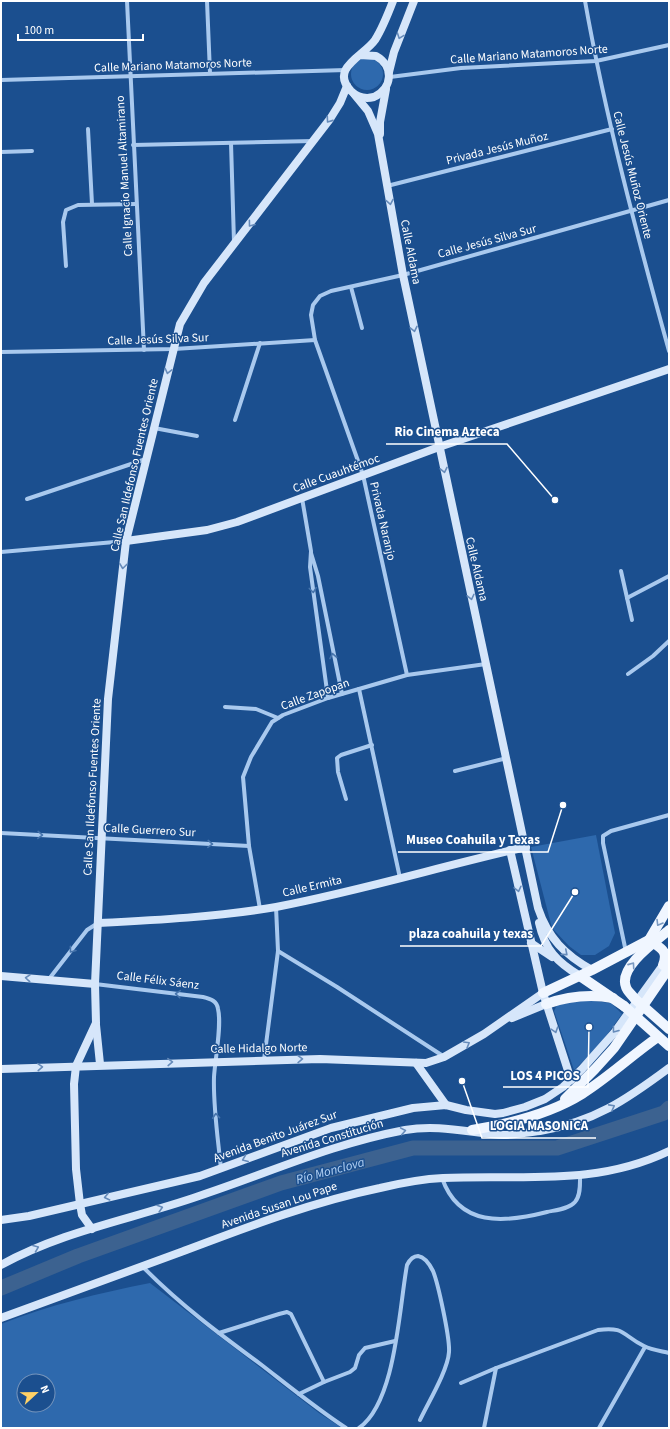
<svg xmlns="http://www.w3.org/2000/svg" width="670" height="1429" viewBox="0 0 670 1429" font-family="'Source Sans 3',sans-serif">
<style>
.green{fill:#2e69ad;fill-rule:evenodd}
.lines{fill:none;stroke-linecap:round;stroke-linejoin:round}
.river{stroke:#3c6290;stroke-width:15}
.street{stroke:#a9c9ee;stroke-width:4}
.secondary{stroke:#d6e6fa;stroke-width:8}
.primary{stroke:#f0f6ff;stroke-width:10}
.primary-bridge{stroke:#f0f6ff;stroke-width:10}
.oneway{stroke:#668bba}
.oneway2{stroke:#4674ac}
.oneway3{stroke:#7b9ac1}
.labels{text-anchor:middle;stroke-width:3;stroke-linejoin:round;paint-order:stroke}
.street-label{font-size:12px;fill:#fff;stroke:#1b4f8f}
.water-label{font-size:13px;font-style:italic;fill:#b5d3f5;stroke:#1b4f8f}
.leader{fill:none;stroke:#fff;stroke-width:1.5}
.callout-dot{fill:#fff;stroke:#1b4f8f;stroke-width:1.5}
.callout-label{font-size:13px;text-anchor:middle;font-weight:bold;fill:#fff;stroke:#1b4f8f;stroke-width:3;stroke-linejoin:round;paint-order:stroke}
</style>
<rect width="100%" height="100%" fill="#1b4f8f"/>
<!-- green -->
<g class="green">
<circle cx="367" cy="74" r="16"/>
<path d="M596,835L615,933L609,946L595,955H581L569,946L552,928L531,847Z"/>
<path d="M585,1000L611,1003L622,1014L598,1047L574,1070L554,1011L557,1005Z"/>
<path d="M150,1283L319,1413L342,1428H1V1324C49,1305 100,1293 150,1283ZM24,1381H48V1405H24Z"/>
</g>
<g class="lines">
<!-- river -->
<path class="river" d="M1,1288L78,1256L281,1183L413,1148H557L664,1113L669,1108"/>
<!-- street -->
<g class="street">
<path d="M127,1L144,350"/>
<path d="M207,1L210,73"/>
<path d="M585,1C606,119 637,235 669,351"/>
<path d="M390,77L461,68L596,61L669,45"/>
<path d="M1,80L346,70"/>
<path d="M88,129L92,204"/>
<path d="M231,143L234,242"/>
<path d="M133,145L314,141"/>
<path d="M1,152L32,151"/>
<path d="M387,186L612,129"/>
<path d="M66,266L63,222L66,210L78,205L136,204"/>
<path d="M351,287L362,328"/>
<path d="M1,352L174,349L315,340"/>
<path d="M235,420L260,343"/>
<path d="M154,428L197,436"/>
<path d="M302,498L311,551L310,567L328,698"/>
<path d="M27,499L146,459"/>
<path d="M1,552L126,541"/>
<path d="M311,553L318,576L342,694"/>
<path d="M621,571L632,620"/>
<path d="M627,598L669,576"/>
<path d="M628,674L653,656L669,641"/>
<path d="M407,675L363,475L315,340L311,315L313,305L320,296L331,291L403,275L669,200"/>
<path d="M359,689L400,878"/>
<path d="M225,707L256,709L278,718"/>
<path d="M455,771L507,758"/>
<path d="M346,799L338,772L337,758L341,755L372,745"/>
<path d="M1,833L249,846"/>
<path d="M260,909L249,846L243,777L251,757L272,722L283,715L328,698L407,675L486,664"/>
<path d="M278,951L337,987L443,1056"/>
<path d="M626,952L603,843V836L611,831L669,815"/>
<path d="M49,979L87,930L98,923"/>
<path d="M95,984L203,997C211,999 217,1001 218,1009C222,1025 215,1059 214,1077C213,1107 218,1138 221,1169"/>
<path d="M264,1060L278,951L276,907"/>
<path d="M442,1178C459,1227 504,1223 547,1212C556,1210 569,1209 575,1202C581,1195 580,1183 580,1175"/>
<path d="M142,1266C179,1304 221,1335 263,1366C290,1387 317,1409 346,1428"/>
<path d="M219,1333L279,1314L287,1312L291,1314L324,1382L350,1372L355,1368L359,1355L365,1348L395,1341"/>
<path d="M461,1383L496,1368L598,1330C625,1326 623,1336 644,1346C652,1350 661,1351 669,1353"/>
<path d="M299,1394L324,1382"/>
<path d="M359,1428C396,1402 399,1308 407,1265C409,1261 413,1256 418,1256C425,1257 430,1265 433,1271C438,1283 450,1338 449,1352C448,1370 428,1403 420,1420"/>
<path d="M484,1428L496,1368"/>
<path d="M599,1428L645,1347"/>
</g>
<!-- secondary -->
<g class="secondary">
<path d="M360,55L376,56C394,66 393,88 374,97C366,99 358,98 351,91C329,68 364,56 375,40C382,29 388,14 393,1"/>
<path d="M389,72L394,52L414,1"/>
<path d="M354,94L368,111L378,134L403,275L538,908C548,938 565,955 592,970"/>
<path d="M380,134V122L386,89"/>
<path d="M126,541L207,530L237,522L439,447L669,369"/>
<path d="M510,850L543,993L571,1080"/>
<path d="M98,923C158,920 217,917 276,907C360,891 442,866 526,847"/>
<path d="M539,923C545,950 557,962 580,976"/>
<path d="M531,943L552,957"/>
<path d="M1,976L95,984"/>
<path d="M512,1018L546,1004"/>
<path d="M96,1025L100,1064"/>
<path d="M416,1063L446,1105"/>
<path d="M1,1069L320,1059L426,1063L444,1057L484,1034L543,993"/>
<path d="M1,1220L29,1216L200,1176L331,1128L413,1108L446,1105L466,1110L495,1114L503,1113L525,1107L545,1099L563,1087L582,1069L614,1033L663,965"/>
<path d="M92,1229L82,1215L80,1204L76,1169L74,1084L76,1066L96,1023L95,984L108,699L126,541L180,324L204,283L330,119L340,103L347,86"/>
<path d="M1,1265C62,1231 133,1219 199,1196C269,1173 331,1144 405,1130C439,1124 471,1133 504,1135C516,1135 528,1132 540,1131C594,1122 626,1100 669,1068"/>
<path d="M1,1318C61,1296 121,1274 181,1252C247,1227 312,1202 380,1188C401,1183 422,1179 443,1178C522,1174 594,1187 669,1151"/>
</g>
<!-- primary -->
<g class="primary">
<path d="M649,940L669,906"/>
<path d="M580,976L624,1006"/>
<path d="M543,993L592,970L649,940C660,948 669,950 663,965"/>
<path d="M635,999C632,995 627,991 626,987C618,967 656,941 669,930"/>
<path d="M546,1004C569,996 590,994 613,998"/>
<path d="M565,1099L595,1069L614,1048L669,968"/>
<path d="M472,1130C509,1124 550,1114 582,1094C609,1077 632,1055 658,1037"/>
</g>
<!-- primary-bridge -->
<g class="primary-bridge">
<path d="M635,999L669,1029"/>
<path d="M624,1006L669,1046"/>
</g>
</g>
<!-- one-way arrows -->
<defs><path id="oneway-chevron" d="M-2-3.5L2.5 0L-2 3.5" fill="none" stroke-width="1.6" stroke-linecap="round" stroke-linejoin="round"/></defs>
<g class="oneway">
<use href="#oneway-chevron" transform="translate(400 36) rotate(110)"/>
<use href="#oneway-chevron" transform="translate(329 120) rotate(125)"/>
<use href="#oneway-chevron" transform="translate(390 202) rotate(80)"/>
<use href="#oneway-chevron" transform="translate(251 224) rotate(127)"/>
<use href="#oneway-chevron" transform="translate(414 329) rotate(78)"/>
<use href="#oneway-chevron" transform="translate(168 371) rotate(104)"/>
<use href="#oneway-chevron" transform="translate(444 470) rotate(78)"/>
<use href="#oneway-chevron" transform="translate(123 566) rotate(97)"/>
<use href="#oneway-chevron" transform="translate(471 597) rotate(77)"/>
<use href="#oneway-chevron" transform="translate(518 889) rotate(77)"/>
<use href="#oneway-chevron" transform="translate(565 953) rotate(41)"/>
<use href="#oneway-chevron" transform="translate(28 978) rotate(-175)"/>
<use href="#oneway-chevron" transform="translate(555 1030) rotate(72)"/>
<use href="#oneway-chevron" transform="translate(615 1030) rotate(127)"/>
<use href="#oneway-chevron" transform="translate(467 1044) rotate(-30)"/>
<use href="#oneway-chevron" transform="translate(300 1059) rotate(-1)"/>
<use href="#oneway-chevron" transform="translate(170 1062) rotate(-2)"/>
<use href="#oneway-chevron" transform="translate(40 1067) rotate(-3)"/>
<use href="#oneway-chevron" transform="translate(612 1107) rotate(-28)"/>
<use href="#oneway-chevron" transform="translate(403 1131) rotate(-10)"/>
<use href="#oneway-chevron" transform="translate(245 1159) rotate(158)"/>
<use href="#oneway-chevron" transform="translate(107 1197) rotate(167)"/>
<use href="#oneway-chevron" transform="translate(160 1208) rotate(-17)"/>
<use href="#oneway-chevron" transform="translate(36 1248) rotate(-22)"/>
</g>
<g class="oneway2">
<use href="#oneway-chevron" transform="translate(313 590) rotate(83)"/>
<use href="#oneway-chevron" transform="translate(333 656) rotate(-101)"/>
<use href="#oneway-chevron" transform="translate(40 835) rotate(2)"/>
<use href="#oneway-chevron" transform="translate(210 844) rotate(3)"/>
<use href="#oneway-chevron" transform="translate(72 950) rotate(127)"/>
<use href="#oneway-chevron" transform="translate(178 994) rotate(-175)"/>
<use href="#oneway-chevron" transform="translate(216 1116) rotate(-94)"/>
</g>
<g class="oneway3">
<use href="#oneway-chevron" transform="translate(659 923) rotate(121)"/>
<use href="#oneway-chevron" transform="translate(632 965) rotate(-55)"/>
</g>
<g class="labels">
<!-- street labels -->
<g class="street-label">
<text transform="translate(529 54) rotate(-4)" y="4">Calle Mariano Matamoros Norte</text>
<text transform="translate(173 65) rotate(-2)" y="4">Calle Mariano Matamoros Norte</text>
<text transform="translate(497 148) rotate(-14)" y="4">Privada Jesús Muñoz</text>
<text transform="translate(633 175) rotate(76)" y="4">Calle Jesús Muñoz Oriente</text>
<text transform="translate(124 176) rotate(-93)" y="4">Calle Ignacio Manuel Altamirano</text>
<text transform="translate(487 241) rotate(-15)" y="4">Calle Jesús Silva Sur</text>
<text transform="translate(411 252) rotate(79)" y="4">Calle Aldama</text>
<text transform="translate(158 339) rotate(-2)" y="4">Calle Jesús Silva Sur</text>
<text transform="translate(134 465) rotate(-77)" y="4">Calle San Ildefonso Fuentes Oriente</text>
<text transform="translate(336 473) rotate(-20)" y="4">Calle Cuauhtémoc</text>
<text transform="translate(383 521) rotate(77)" y="4">Privada Naranjo</text>
<text transform="translate(477 569) rotate(77)" y="4">Calle Aldama</text>
<text transform="translate(315 694) rotate(-20)" y="4">Calle Zapopan</text>
<text transform="translate(92 787) rotate(-87)" y="4">Calle San Ildefonso Fuentes Oriente</text>
<text transform="translate(150 830) rotate(3)" y="4">Calle Guerrero Sur</text>
<text transform="translate(312 886) rotate(-13)" y="4">Calle Ermita</text>
<text transform="translate(158 980) rotate(7)" y="4">Calle Félix Sáenz</text>
<text transform="translate(259 1048) rotate(-1)" y="4">Calle Hidalgo Norte</text>
<text transform="translate(275 1136) rotate(-20)" y="4">Avenida Benito Juárez Sur</text>
<text transform="translate(332 1138) rotate(-17)" y="4">Avenida Constitución</text>
<text transform="translate(279 1205) rotate(-19)" y="4">Avenida Susan Lou Pape</text>
</g>
<!-- water labels -->
<g class="water-label">
<text transform="translate(330 1170) rotate(-15)" y="5">Río Monclova</text>
</g>
</g>
<!-- callouts -->
<path class="leader" d="M555 500L507 444H386M563 805L548 852H398M575 892L541 946H400M589 1027L588 1087H503M462 1081L482 1138H596"/>
<g class="callout-dot">
<circle cx="555" cy="500" r="4"/>
<circle cx="563" cy="805" r="4"/>
<circle cx="575" cy="892" r="4"/>
<circle cx="589" cy="1027" r="4"/>
<circle cx="462" cy="1081" r="4"/>
</g>
<g class="callout-label">
<text x="447" y="436">Rio Cinema Azteca</text>
<text x="473" y="844">Museo Coahuila y Texas</text>
<text x="471" y="938">plaza coahuila y texas</text>
<text x="545" y="1080">LOS 4 PICOS</text>
<text x="539" y="1130">LOGIA MASONICA</text>
</g>
<!-- border -->
<rect width="670" height="1429" fill="none" stroke="#ffffff" stroke-width="4"/>
<!-- north arrow -->
<g transform="translate(36 1393) rotate(68)"><circle r="19" fill="#1b4f8f" stroke="#7695bc"/>
<path d="M0-3L7 15L0 10L-7 15Z" fill="#ffd166"/>
<text y="-6" font-size="11" font-weight="bold" text-anchor="middle" fill="#ffffff">N</text>
</g>
<!-- scale -->
<path d="M18 34v6h125v-6" fill="none" stroke="#ffffff" stroke-width="2"/>
<text x="24" y="34" font-size="12" fill="#ffffff" stroke="#1b4f8f" stroke-width="3" paint-order="stroke">100 m</text>
</svg>
